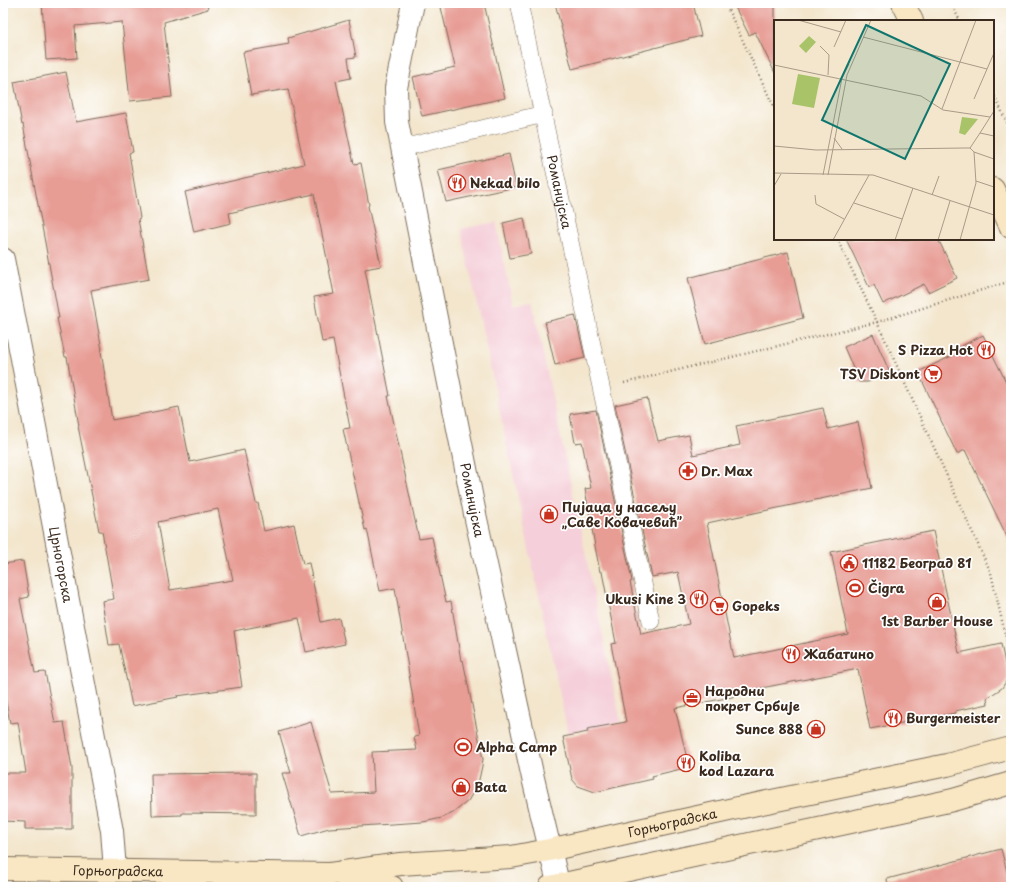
<svg xmlns="http://www.w3.org/2000/svg" width="1014" height="890" viewBox="0 0 1014 890" font-family="'Playpen Sans',sans-serif">
<style>
.built{fill:#f5cfd9}
.building{fill:#e79c94;fill-rule:evenodd}
.lines{fill:none;stroke-linecap:round;stroke-linejoin:round}
.lane-casing{stroke:#7b6c5b;stroke-width:18}
.street-casing{stroke:#7b6c5b;stroke-width:24}
.secondary-casing{stroke:#7b6c5b;stroke-width:24}
.path{stroke:#7b6c5b;stroke-width:2.5;stroke-dasharray:1 3;stroke-linecap:butt}
.lane{stroke:#fff;stroke-width:17}
.street{stroke:#fff;stroke-width:22}
.secondary{stroke:#f9e7c3;stroke-width:22}
.labels{text-anchor:middle;stroke-width:3.5;stroke-linejoin:round;paint-order:stroke}
.poi-label{font-size:13px;font-weight:bold;fill:#3b2a1e;stroke:#fff;text-anchor:start}
.street-label{font-size:13px;fill:#3b2a1e;stroke:#fff}
.inset-road{fill:none;stroke:#a99b87;stroke-width:1}
.view{fill:#0f766e;fill-opacity:0.15;stroke:#0f766e;stroke-width:2}
.inset-edge{fill:none;stroke:#3b2a1e;stroke-width:2}
</style>
<rect width="100%" height="100%" fill="#fff"/>
<filter id="ink" filterUnits="userSpaceOnUse"><feTurbulence type="fractalNoise" baseFrequency=".025" numOctaves="2"/><feDisplacementMap in="SourceGraphic" scale="8" xChannelSelector="R" yChannelSelector="G"/><feConvolveMatrix kernelMatrix="1 2 1 2 8 2 1 2 1" color-interpolation-filters="sRGB"/></filter>
<filter id="wash" filterUnits="userSpaceOnUse"><feTurbulence type="fractalNoise" baseFrequency=".012" numOctaves="4" result="noise"/><feDisplacementMap in="SourceGraphic" scale="16" xChannelSelector="R" yChannelSelector="G"/><feGaussianBlur stdDeviation="0.9" result="paint"/><feColorMatrix in="noise" values="0 0 0 0 0 0 0 0 0 0 0 0 0 0 0 0 0 1.4 0 .05"/><feComposite in="paint" operator="in"/></filter>
<g filter="url(#wash)">
<rect width="100%" height="100%" fill="#f3e6cd"/>
<!-- built -->
<path class="built" d="M496,222L513,305L532,301L621,722L568,733L461,229Z"/>
<g id="blocks">
<!-- building -->
<g class="building">
<path d="M42,3H207L208,9L164,22L172,97L130,101L122,22L75,26L77,58L46,60Z"/>
<path d="M440,3H484L505,98L422,116L413,77L455,67Z"/>
<path d="M555,3H693L701,36L572,69Z"/>
<path d="M733,3H775V73L755,32L749,35Z"/>
<path d="M349,20L356,57L348,58L351,78L336,81L354,164L361,163L369,205L368,206L381,266L365,269L390,396H388L419,539L432,537L446,602L451,601L461,661L463,660L483,759L482,766L478,784L468,801L453,813L442,818L423,822L329,828L301,836L282,773H291L279,732L311,722L332,794L374,792L372,752L417,750L414,737L419,736L395,588L380,591L367,529L365,530L343,429L350,428L333,340L322,342L314,297L334,294L314,194L229,213L231,223L194,232L185,192L304,164L288,89L251,95L243,52L289,44L288,38Z"/>
<path d="M66,72L76,122L126,113L133,152L129,153L140,218L138,219L149,279L91,290L102,350L101,351L112,420L179,407L190,462L244,450L256,503H258L264,531L294,524L303,564L309,563L321,622L339,618L345,644L306,652L299,618L234,631L242,687L177,696L178,697L132,706L119,644L109,645L102,601L114,599L102,531H99L78,426H79L67,357H65L57,318H59L23,124L22,125L14,82ZM218,509L233,580L170,590L158,522Z"/>
<path d="M509,154L516,187L446,202L438,170Z"/>
<path d="M524,218L531,254L510,258L503,223Z"/>
<path d="M846,239H938L957,278L928,292L924,284L883,304L874,285L869,287Z"/>
<path d="M788,252L803,318L705,344L688,278Z"/>
<path d="M575,315L585,358L555,365L545,322Z"/>
<path d="M873,334L890,373L868,382H859L844,347Z"/>
<path d="M983,335L1011,392V545L965,450L957,454L918,372L958,353L956,349Z"/>
<path d="M647,398L658,441L689,435L693,455L740,445L736,426L823,408L828,429L858,422L872,488L707,523L734,658L848,634L831,552L933,531L959,653L1001,644L1008,678L1002,688L987,698L988,704L955,711V713L870,729L858,669L741,692L742,695L675,708L689,767L652,776L653,779L595,792L578,786L572,779L563,737L588,732L587,729L626,722L611,644L616,643L602,572H600L595,546L585,489L591,488L582,442L575,443L570,414L596,410L632,581L630,582L641,634L689,624L678,572L652,577L615,405Z"/>
<path d="M23,561L29,597L20,599L35,673L45,672L55,723L64,722L72,768V829H25V822L3,821V773H26L18,722L10,723L3,685V564Z"/>
<path d="M256,773V814L182,813V815L152,816L151,774Z"/>
<path d="M1001,849L1011,887H888L887,879Z"/>
</g>
</g>
</g>
<g filter="url(#ink)">
<use href="#blocks" fill-opacity="0" stroke="#7b6c5b" stroke-width="1"/>
<g class="lines">
<defs>
<g id="lane">
<path id="s1" d="M519,3L651,621"/>
<path d="M402,148L544,114"/>
</g>
<g id="street">
<path id="s2" d="M413,3L396,88L397,122L476,519L533,778L559,887"/>
<path id="s3" d="M3,259L112,831L115,870"/>
</g>
<g id="secondary">
<path d="M903,3L912,21"/>
<path d="M993,189L1011,227"/>
<path id="s4" d="M3,869L330,874L400,864L511,857L549,850L738,808L947,765L1011,748"/>
<path d="M345,877L392,887"/>
<path d="M550,887L953,800L1011,783"/>
</g>
</defs>
<!-- lane casing -->
<use href="#lane" class="lane-casing"/>
<!-- street casing -->
<use href="#street" class="street-casing"/>
<!-- secondary casing -->
<use href="#secondary" class="secondary-casing"/>
<!-- path -->
<g class="path">
<path d="M725,3L775,109"/>
<path d="M951,3L960,21"/>
<path d="M993,93L1011,131"/>
<path d="M837,239L877,322L991,573L1011,660"/>
<path d="M624,383L877,322L1011,281"/>
</g>
<!-- lane -->
<use href="#lane" class="lane"/>
<!-- street -->
<use href="#street" class="street"/>
<!-- secondary -->
<use href="#secondary" class="secondary"/>
</g>
</g>
<!-- icons -->
<defs>
<symbol id="restaurant-ring" viewBox="-11 -11 22 22"><circle r="9.5" fill="#fff" stroke="#c8321e" stroke-width="1.5"/><path d="M-5-6h1v4h1v-4h1v4h1v-4h1v5L-1.5 .5V6h-2V.5L-5-1ZM5-6V6H3V1.5H1.5Q1.5-4 5-6Z" fill="#c8321e"/></symbol>
<symbol id="supermarket-ring" viewBox="-11 -11 22 22"><circle r="9.5" fill="#fff" stroke="#c8321e" stroke-width="1.5"/><path d="M-6-5.5h2.5l.6 2H6L4.5 2H-2.5L-4.4-4H-6ZM-1.5 3.2a1.3 1.3 0 1 0 .1 0ZM3 3.2a1.3 1.3 0 1 0 .1 0Z" fill="#c8321e"/></symbol>
<symbol id="pharmacy-ring" viewBox="-11 -11 22 22"><circle r="9.5" fill="#fff" stroke="#c8321e" stroke-width="1.5"/><path d="M-2-6h4v4h4v4h-4v4h-4v-4h-4v-4h4Z" fill="#c8321e"/></symbol>
<symbol id="shop-ring" viewBox="-11 -11 22 22"><circle r="9.5" fill="#fff" stroke="#c8321e" stroke-width="1.5"/><path d="M-5-2.5h2.3a2.7 3.5 0 0 1 5.4 0H5L5.5 6h-11ZM-1.5-2.5h3a1.5 2.3 0 0 0-3 0Z" fill="#c8321e"/></symbol>
<symbol id="civic-ring" viewBox="-11 -11 22 22"><circle r="9.5" fill="#fff" stroke="#c8321e" stroke-width="1.5"/><path d="M-.6-6.5H3V-4.5H.6V-3L4-1V1h2V6H-6V1h2V-1L-.6-3ZM-1.2 2.5V6h2.4V2.5Z" fill="#c8321e"/></symbol>
<symbol id="stadium-ring" viewBox="-11 -11 22 22"><circle r="9.5" fill="#fff" stroke="#c8321e" stroke-width="1.5"/><path d="M0-5a6.5 5 0 1 0 0 10a6.5 5 0 1 0 0-10ZM-3.5-1.8h7v3.6h-7Z" fill="#c8321e"/></symbol>
<symbol id="office-ring" viewBox="-11 -11 22 22"><circle r="9.5" fill="#fff" stroke="#c8321e" stroke-width="1.5"/><path d="M-6-3h4V-5.5h4V-3h4V5H-6ZM-1-4.5V-3h2v-1.5ZM-6 0V1H6V0Z" fill="#c8321e"/></symbol>
</defs>
<g fill-rule="evenodd">
<use href="#restaurant-ring" x="447" y="173" width="20" height="20"/>
<use href="#restaurant-ring" x="976" y="340" width="20" height="20"/>
<use href="#supermarket-ring" x="923" y="364" width="20" height="20"/>
<use href="#pharmacy-ring" x="678" y="461" width="20" height="20"/>
<use href="#shop-ring" x="539" y="504" width="20" height="20"/>
<use href="#civic-ring" x="839" y="553" width="20" height="20"/>
<use href="#stadium-ring" x="845" y="578" width="20" height="20"/>
<use href="#restaurant-ring" x="689" y="589" width="20" height="20"/>
<use href="#shop-ring" x="927" y="592" width="20" height="20"/>
<use href="#supermarket-ring" x="709" y="596" width="20" height="20"/>
<use href="#restaurant-ring" x="781" y="644" width="20" height="20"/>
<use href="#office-ring" x="682" y="688" width="20" height="20"/>
<use href="#restaurant-ring" x="883" y="708" width="20" height="20"/>
<use href="#shop-ring" x="806" y="719" width="20" height="20"/>
<use href="#stadium-ring" x="453" y="737" width="20" height="20"/>
<use href="#restaurant-ring" x="676" y="753" width="20" height="20"/>
<use href="#shop-ring" x="451" y="777" width="20" height="20"/>
</g>
<g class="labels">
<!-- poi labels -->
<g class="poi-label">
<text x="470" y="188">Nekad bilo</text>
<text x="973" y="355" text-anchor="end">S Pizza Hot</text>
<text x="920" y="379" text-anchor="end">TSV Diskont</text>
<text x="701" y="476">Dr. Max</text>
<text x="562" y="512">Пијаца у насељу<tspan x="562" dy="15">„Саве Ковачевић”</tspan></text>
<text x="862" y="568">11182 Београд 81</text>
<text x="868" y="593">Čigra</text>
<text x="686" y="604" text-anchor="end">Ukusi Kine 3</text>
<text x="732" y="611">Gopeks</text>
<text x="937" y="626" text-anchor="middle">1st Barber House</text>
<text x="804" y="659">Жабатино</text>
<text x="705" y="696">Народни<tspan x="705" dy="15">покрет Србије</tspan></text>
<text x="906" y="723">Burgermeister</text>
<text x="803" y="734" text-anchor="end">Sunce 888</text>
<text x="476" y="752">Alpha Camp</text>
<text x="699" y="761">Koliba<tspan x="699" dy="15">kod Lazara</tspan></text>
<text x="474" y="792">Bata</text>
</g>
<!-- street labels -->
<g class="street-label">
<text dy="5" stroke="none"><textPath href="#s1" startOffset="193">Романијска</textPath></text>
<text dy="5" stroke="none"><textPath href="#s2" startOffset="506">Романијска</textPath></text>
<text dy="5" stroke="none"><textPath href="#s3" startOffset="311">Црногорска</textPath></text>
<text dy="5" stroke="none"><textPath href="#s4" startOffset="674">Горњоградска</textPath></text>
<text dy="5" stroke="none"><textPath href="#s4" startOffset="115">Горњоградска</textPath></text>
</g>
</g>
<!-- overview -->
<g transform="translate(774 20)">
<rect width="220" height="220" fill="#f3e6cd"/>
<path d="M35,16L42,22L32,33L25,26ZM24,54L46,58L40,88L18,84ZM188,97L204,99L191,115L185,113Z" fill="#a9c369"/>
<path class="inset-road" d="M24,0L67,12M89,17L213,49M46,26L55,35L54,55M60,27L72,0M0,45L147,76L169,90L216,97M200,79L220,33M168,89L202,0M206,113L220,91M60,118L68,129M0,126L42,130L191,128H196L206,113L220,116M200,132L220,139M0,153L99,155L220,195M49,155L68,58L75,44M54,155L73,55L97,0M202,161L220,167M0,166L7,154M41,175L42,184L70,199M158,175L165,156M80,183L128,199M59,220L95,155M121,220L139,168M164,220L176,181M186,220L202,163L200,132L196,128"/>
<path class="view" d="M92,5L176,44L131,139L48,100Z"/>
<rect width="220" height="220" class="inset-edge"/>
</g>
<!-- margin -->
<rect width="1014" height="890" fill="none" stroke="#fff" stroke-width="16"/>
</svg>
